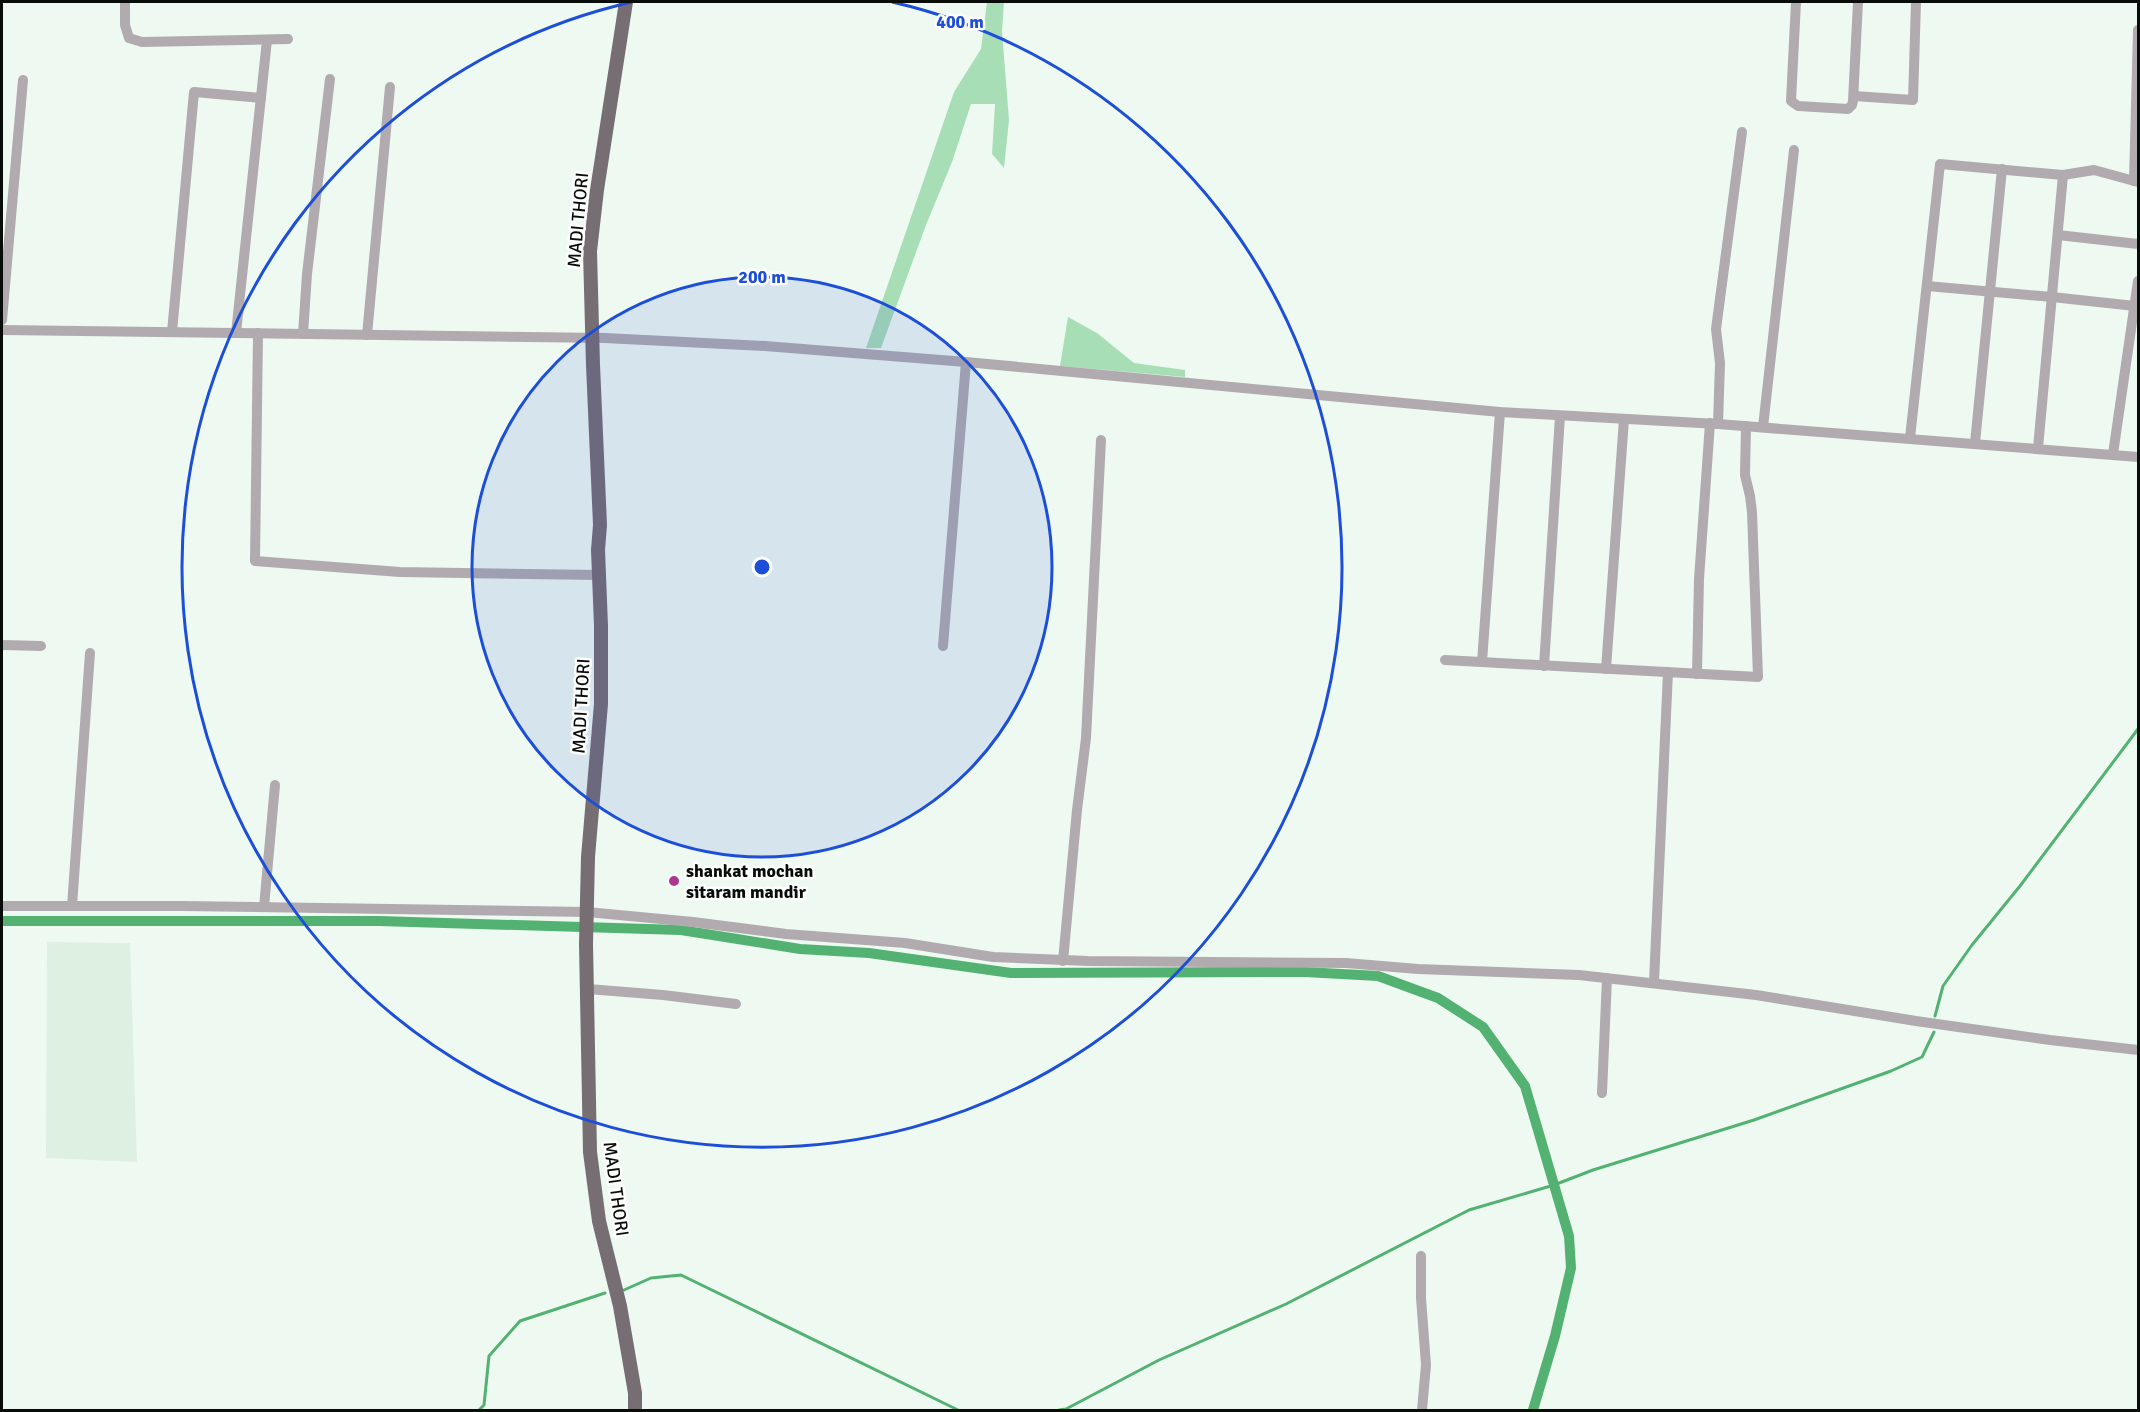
<svg xmlns="http://www.w3.org/2000/svg" width="2140" height="1412" viewBox="0 0 2140 1412" font-family="Signika,sans-serif">
<style>
.built{fill:#def0e2}
.green{fill:#a8deb6}
.lines{fill:none;stroke-linecap:round;stroke-linejoin:round}
.stream{stroke:#53b172;stroke-width:3}
.canal{stroke:#53b172;stroke-width:10}
.minor{stroke:#b1abaf;stroke-width:10}
.major{stroke:#776e74;stroke-width:14}
.ring{fill:none;stroke:#1d4ed8;stroke-width:3}
.poi-dot{fill:#ab3791;stroke:#fff;stroke-width:2}
.labels{text-anchor:middle;stroke-width:5;stroke-linejoin:round;paint-order:stroke}
.street-label{font-size:18px;fill:#090d0a;stroke:#fff}
.poi-label{font-size:18px;font-weight:bold;fill:#090d0a;stroke:#fff;text-anchor:start}
.centre{fill:#1d4ed8;stroke:#fff;stroke-width:3}
.ring-label{font-size:18px;text-anchor:middle;font-weight:bold;fill:#1d4ed8;stroke:#fff;stroke-width:5;stroke-linejoin:round;paint-order:stroke}
</style>
<rect width="100%" height="100%" fill="#eefaf1"/>
<!-- built -->
<path class="built" d="M47,942L130,943L137,1162L46,1158Z"/>
<!-- green -->
<g class="green">
<path d="M987,2H1004L1002,31L1009,120L1004,168L992,154L995,104H971L952,162L926,225L881,348H866L954,92L981,49Z"/>
<path d="M1068,317L1097,333L1134,363L1185,370V377L1060,366Z"/>
</g>
<g class="lines">
<!-- stream -->
<g class="stream">
<path d="M1935,1016L1943,986L1972,945L2020,886L2138,729"/>
<path d="M624,1290L651,1278L681,1275L958,1410"/>
<path d="M479,1410L484,1405L489,1356L520,1321L605,1293"/>
<path d="M1059,1410L1066,1409L1159,1360L1286,1304L1469,1210L1554,1185L1593,1170L1754,1120L1891,1071L1922,1057L1934,1032"/>
</g>
<!-- canal -->
<path class="canal" d="M2,921H379L681,930L800,949L869,953L1011,973L1305,972L1378,976L1438,998L1483,1027L1525,1086L1569,1236L1571,1268L1555,1336L1533,1410"/>
<!-- minor -->
<g class="minor">
<path d="M125,2V25L129,38L142,42L288,39"/>
<path d="M1796,2L1791,101L1798,106L1848,109L1852,105L1853,101L1858,2"/>
<path d="M1854,96L1913,100L1916,2"/>
<path d="M2134,181L2138,30"/>
<path d="M2058,235L2138,244"/>
<path d="M1927,286L2052,297L2135,306"/>
<path d="M2,320L23,80"/>
<path d="M2,330L605,338L765,346L966,362L1500,412L1718,424L2138,457"/>
<path d="M172,332L194,92L261,98"/>
<path d="M236,333L267,40"/>
<path d="M258,333L255,561L400,572L599,575"/>
<path d="M303,334L307,274L330,79"/>
<path d="M367,335L390,87"/>
<path d="M1718,424L1720,363L1716,329L1742,132"/>
<path d="M1763,427L1794,150"/>
<path d="M1910,438L1940,164L2063,175L2094,170L2138,182"/>
<path d="M1975,443L2002,169"/>
<path d="M2038,448L2063,175"/>
<path d="M2113,454L2138,281"/>
<path d="M2,645L41,646"/>
<path d="M943,646L966,362"/>
<path d="M1445,660L1758,677L1752,512L1750,496L1745,475L1746,426"/>
<path d="M1482,662L1500,412"/>
<path d="M1544,666L1560,416"/>
<path d="M1606,669L1624,419"/>
<path d="M1697,674L1699,579L1710,423"/>
<path d="M2,906H182L587,912L693,922L786,934L905,943L993,957L1088,961L1346,963L1418,969L1579,975L1756,995L1916,1021L2050,1040L2138,1050"/>
<path d="M72,906L90,653"/>
<path d="M264,907L275,785"/>
<path d="M1063,961L1077,810L1086,738L1101,440"/>
<path d="M1654,982L1668,672"/>
<path d="M588,989L663,995L736,1004"/>
<path d="M1602,1093L1607,978"/>
<path d="M1421,1256V1298L1426,1365L1422,1410"/>
</g>
<!-- major -->
<path class="major" d="M626,2L597,190L590,251L593,365L600,525L598,550L601,626V704L588,857L586,944L590,1152L599,1221L620,1306L635,1393V1410"/>
</g>
<!-- distance rings -->
<circle cx="762" cy="567" r="290" fill="#1d4ed8" fill-opacity=".12"/>
<g class="ring">
<circle cx="762" cy="567" r="290"/>
<path d="M892 2A580 580 0 1 1 632 2"/>
</g>
<!-- markers -->
<circle class="poi-dot" cx="674" cy="881" r="6"/>
<g class="labels">
<!-- street labels -->
<g class="street-label">
<text transform="translate(578 220) rotate(-85)" y="6">MADI THORI</text>
<text transform="translate(581 706) rotate(-87)" y="6">MADI THORI</text>
<text transform="translate(616 1189) rotate(82)" y="6">MADI THORI</text>
</g>
<!-- poi labels -->
<g class="poi-label">
<text x="686" y="877">shankat mochan<tspan x="686" dy="21">sitaram mandir</tspan></text>
</g>
</g>
<circle cx="762" cy="567" r="9" class="centre"/>
<g class="ring-label">
<text x="960" y="28">400 m</text>
<text x="762" y="283">200 m</text>
</g>
<!-- border -->
<rect width="2140" height="1412" fill="none" stroke="#090d0a" stroke-width="6"/>
</svg>
